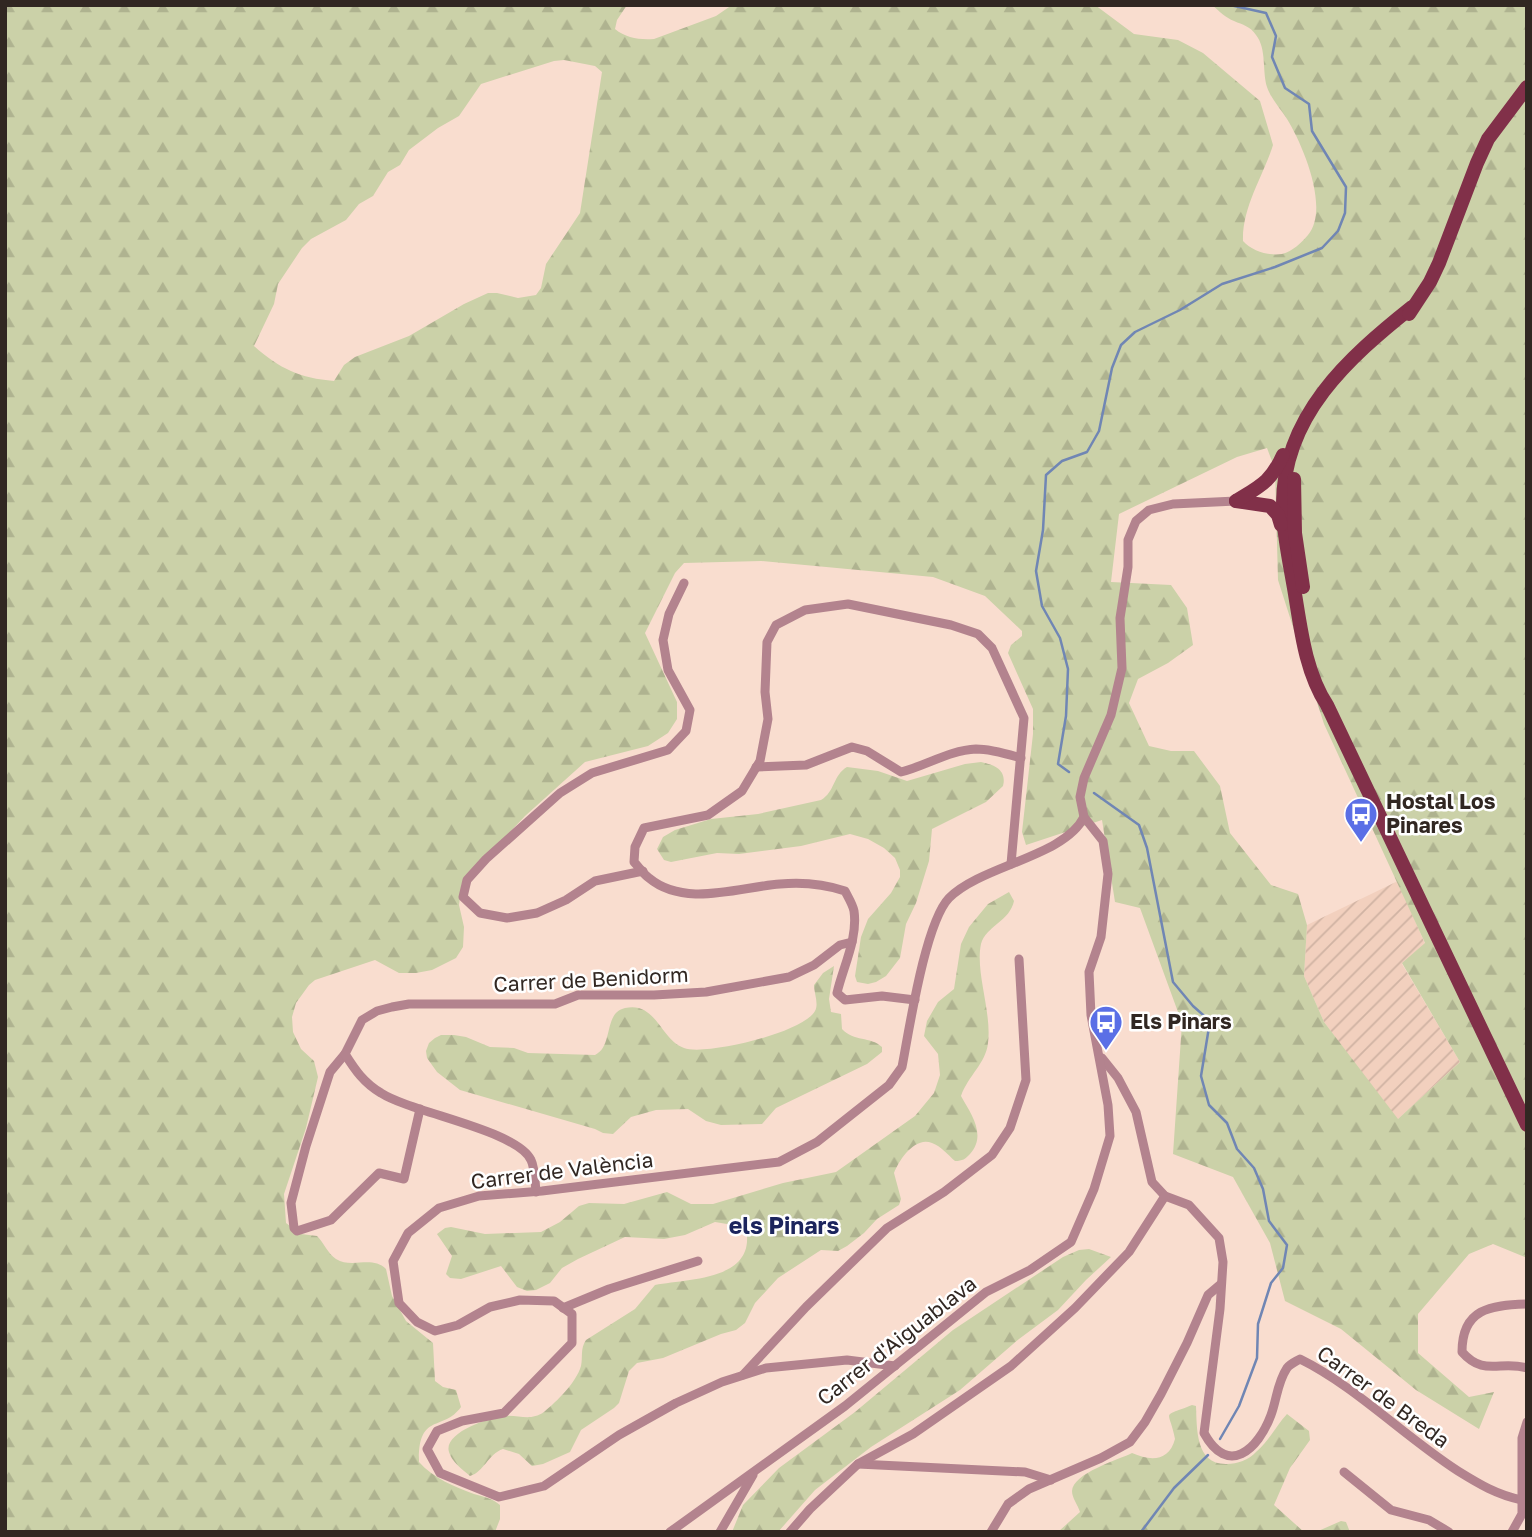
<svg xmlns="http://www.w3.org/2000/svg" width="1532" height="1537" viewBox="0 0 1532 1537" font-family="'Golos Text',sans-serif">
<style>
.industrial{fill:url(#industrial-furrows)}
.forest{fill:url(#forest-firs);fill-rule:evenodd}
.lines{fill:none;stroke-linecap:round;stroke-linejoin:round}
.stream{stroke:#7086b4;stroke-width:2.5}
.street{stroke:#b3838e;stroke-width:9}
.primary{stroke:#813049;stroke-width:14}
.labels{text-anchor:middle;stroke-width:5;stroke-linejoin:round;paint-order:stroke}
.poi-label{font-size:21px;font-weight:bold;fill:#312722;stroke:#fff;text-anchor:start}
.street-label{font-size:21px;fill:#312722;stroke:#fff}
.neighbourhood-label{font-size:23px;font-weight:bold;fill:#1c255d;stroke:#fff}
</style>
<defs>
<pattern id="industrial-furrows" width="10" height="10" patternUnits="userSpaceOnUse" patternTransform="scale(1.75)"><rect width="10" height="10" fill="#f2d0be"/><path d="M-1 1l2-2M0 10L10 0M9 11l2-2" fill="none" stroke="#d0b3a3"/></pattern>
<pattern id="forest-firs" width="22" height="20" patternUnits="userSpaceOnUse" patternTransform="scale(1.75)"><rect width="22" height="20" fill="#cbd1a8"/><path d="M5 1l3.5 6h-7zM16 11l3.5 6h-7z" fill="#afb390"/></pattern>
</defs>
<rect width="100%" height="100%" fill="#f9ddcf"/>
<!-- industrial -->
<path class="industrial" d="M1398,881L1425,944L1402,964L1460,1062L1397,1120L1324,1022L1304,976L1307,925Z"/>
<!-- forest -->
<g class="forest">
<path d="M5,5H627L617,20L615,29C626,38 639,40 654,39L716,16L732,5H1095L1134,34L1178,40L1203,53L1260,101L1273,145C1263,177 1242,207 1243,241C1252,251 1268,256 1282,254C1293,251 1301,243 1308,235C1330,209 1303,145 1287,119C1281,109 1271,99 1267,87C1262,71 1267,49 1256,35C1250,26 1243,25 1234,21C1226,18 1219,11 1212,5H1527V1258L1493,1244L1469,1254L1418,1314V1353L1469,1397L1494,1392L1479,1429L1416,1390L1341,1329L1285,1301L1270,1243L1233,1177L1173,1154L1182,1023L1140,908L1115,902L1102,820L1026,845L1022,832L1033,734V709L1008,653L1011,645L1022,636V631L985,596L933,577L761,561L684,563L675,573L645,633L677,702V719L668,733L648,746L585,762L525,816L462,883L459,905L464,927L463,947L456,958L432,970L416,973H399L375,960L315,980L309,985L296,1003L292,1017L293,1032L301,1049L314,1061L318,1077L306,1128L284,1194L286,1223L301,1234L317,1236C324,1243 328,1254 336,1259C352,1269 372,1255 386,1269L392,1296L406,1321L433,1343L435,1381L443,1387L456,1390L461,1407C443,1432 418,1412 419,1462C433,1478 455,1487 474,1494C484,1497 492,1498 500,1505V1519L495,1532H5ZM564,60L595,66L602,72L580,213L546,264L541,288L536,295L518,298L497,293H488L464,304L409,336L355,357L344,365L334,381C300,378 280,369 254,346L274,304L278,284L302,248L311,239L346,220L359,204L373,196L388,172L400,165L409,150L438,128L459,116L481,84L554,61ZM1267,448L1275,469L1278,580L1324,724L1425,943L1402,963L1460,1062L1398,1119L1324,1022L1304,976L1307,925L1298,894L1271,885L1230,833L1220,786L1194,751H1171L1149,746L1129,703L1138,679L1168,663L1193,645L1187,608L1171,585L1111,582L1119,514L1237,457Z"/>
<path d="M981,762C995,765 1007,770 1003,786L986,802L932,829L929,861L916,903L906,924L900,958L886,976L876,982L868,984L857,982L855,976L861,937L868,919L891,893L900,877V870L895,858L884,848L868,839L850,834L801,846L739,854L717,853L671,862L664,860L657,849L663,837L675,830L711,819L758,814L821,800C835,792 833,775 847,767L878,771L907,781L965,764Z"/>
<path d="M1009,892L1014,901C1010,921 986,926 981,944C975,972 992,1012 988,1043C986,1063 968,1076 961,1096C971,1114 987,1135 970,1154C965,1159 963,1161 955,1161C948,1155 941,1146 932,1143C915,1136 899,1160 894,1173L901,1199L899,1205L877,1219L864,1233L847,1246L838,1251L821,1250L778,1278L755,1303L745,1323L736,1330L721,1334L663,1358L637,1363L629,1371L619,1403L614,1408L581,1430L570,1452L543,1464L532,1466L519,1454L503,1449C488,1454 484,1472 470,1476C463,1470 451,1461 449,1452C443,1433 488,1418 503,1416C519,1414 529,1422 544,1412C557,1401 576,1383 581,1366C583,1357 580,1349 586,1340L635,1309L655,1285C685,1279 750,1281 747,1236L733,1225L715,1222L685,1235L664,1239L625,1237L578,1259L562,1268L550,1283L536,1290L527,1291L517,1287L501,1266L461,1279L450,1278L446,1274L452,1256L437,1234L445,1228L451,1227L485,1234L541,1232L560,1222L579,1206L589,1203L624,1204L667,1192L691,1204H713L783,1183L836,1172L915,1116L934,1093L940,1075L938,1054L924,1036L927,1021L938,1002L954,989L961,944L969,927L988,904Z"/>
<path d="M834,966L829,999L831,1012L841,1014L842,1029C854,1042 870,1036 882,1047V1052L867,1064L776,1108L762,1124L721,1125L706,1121L688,1109L656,1110L631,1117L613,1134L603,1133L595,1129L460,1090L437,1072L427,1058L426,1051L429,1043L435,1038L441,1035H454L466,1037L490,1047L514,1048L528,1053L595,1055C614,1046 603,1013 625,1008C656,1001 660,1039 684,1048C705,1056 803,1033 815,1011C819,1004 814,993 814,985L823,973Z"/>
<path d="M1089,1249L1111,1257L1086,1280L1058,1310L1019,1339L960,1390L871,1447L815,1490L778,1532H732L743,1505L779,1468L855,1412L953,1330L1063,1257L1079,1250Z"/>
<path d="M1192,1405L1196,1406C1197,1428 1195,1465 1227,1464C1237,1464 1249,1460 1256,1452C1269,1441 1276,1426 1287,1414L1309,1431L1310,1440L1290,1468L1274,1505L1304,1532H1058L1080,1512C1078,1505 1072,1498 1072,1491C1073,1473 1118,1460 1132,1453C1150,1461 1169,1462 1175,1439C1169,1408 1160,1418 1192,1405Z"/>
<path d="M1341,1521L1346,1522L1350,1532H1316Z"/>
</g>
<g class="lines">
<!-- stream -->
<g class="stream">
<path d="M1069,772L1058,764L1066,716L1068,669L1060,638L1042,606L1036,571L1043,530L1046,475L1062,461L1087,452L1099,431L1112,368L1121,345L1135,332L1180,310L1222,284L1275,267L1322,248L1338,231L1345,213L1346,187L1312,131L1309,104L1285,88L1272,57L1276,36L1266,13L1230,5"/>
<path d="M1094,793L1139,825L1147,848L1173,982L1193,1006L1210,1021L1201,1076L1209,1105L1227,1123L1237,1149L1254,1168L1263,1189L1269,1221L1287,1245L1283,1268L1271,1283L1258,1324L1257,1358L1239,1406L1220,1439"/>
<path d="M1141,1532L1174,1488L1208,1455"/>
</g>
<!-- street -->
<g class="street">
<path d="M756,767L806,765L852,747L867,751L901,772C925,766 950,750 976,749C991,749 1007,754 1021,758"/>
<path d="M643,871L595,881L566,900L537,913L507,918L480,913L463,897L467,880L486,859L560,793L592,773L668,750L686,731L690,710L668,670L663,640L669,614L684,583"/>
<path d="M915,1000L882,996L845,1000L837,993C843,967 858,939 854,911C853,905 848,897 845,891C824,884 802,882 780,884C739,887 685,908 649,878C643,874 639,867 634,862L635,847L644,828L708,815L742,791L760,761L768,719L765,692L767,642L776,625L805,610L848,604L951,625L978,634L992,648L1024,718L1011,864"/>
<path d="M345,1054L330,1072L306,1146L291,1203L294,1228L297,1231L331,1220L379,1173L404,1179L420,1109"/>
<path d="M1102,1058L1118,1078L1136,1112L1152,1182L1165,1196L1189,1205L1219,1238L1223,1262L1220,1309L1204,1433C1228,1477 1258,1450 1271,1415C1277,1399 1277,1383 1287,1368C1290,1364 1295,1362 1300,1359C1355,1386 1405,1437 1458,1471C1479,1484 1497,1495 1522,1500"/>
<path d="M536,1192C535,1183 535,1168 531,1160C517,1130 412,1113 381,1093C364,1083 355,1070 345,1054L362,1020L377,1011L392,1007L409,1004H555L578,995H654L706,992L789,977L814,965L840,945L852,942"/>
<path d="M1527,1304C1490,1305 1462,1309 1462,1352C1484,1377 1500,1360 1527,1368"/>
<path d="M563,1308L609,1289L698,1261"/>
<path d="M895,1366L847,1360L766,1368L722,1382L676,1403L619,1435L544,1486L499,1497L440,1473L427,1449L437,1431L462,1421L504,1413L572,1343V1314L554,1301L520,1300L490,1307L458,1325L435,1331L417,1322L399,1303L393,1261L408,1233L439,1208L479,1196L542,1191L779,1162L817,1142L889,1085L902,1067C909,1031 925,923 949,898C982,865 1064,857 1084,817"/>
<path d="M743,1375L806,1307L887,1228L944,1192L992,1155L1010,1128L1026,1080L1019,959"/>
<path d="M858,1464L1025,1472L1051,1480"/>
<path d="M1344,1472L1391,1510L1429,1520L1449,1532"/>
<path d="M670,1532L845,1406L986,1292L1030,1270L1071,1242L1094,1189L1110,1136L1108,1105L1091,1015L1089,972L1101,937L1108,874L1103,841L1084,817L1080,797L1084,778L1111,715L1122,668L1120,618L1128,567V540L1136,521L1149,510L1173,504L1236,501"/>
<path d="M720,1532L753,1475"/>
<path d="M790,1532L810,1509L858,1464L913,1434L1011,1366L1075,1308L1129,1252L1165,1196"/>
<path d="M991,1532L1008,1504L1029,1489L1101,1458L1130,1442L1145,1422L1161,1394L1187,1343L1208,1295L1221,1284"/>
<path d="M1512,1532L1522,1514V1438L1527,1422"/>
</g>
<!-- primary -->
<g class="primary">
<path d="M1412,307C1348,358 1283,416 1283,504C1283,534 1290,564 1295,594C1301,631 1306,673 1327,705L1527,1125"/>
<path d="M1409,314L1430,282L1439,263L1477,163L1488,139L1527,87"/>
<path d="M1294,479L1295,533L1303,587"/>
<path d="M1236,501L1270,506L1278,515L1281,525"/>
<path d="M1236,501C1260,486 1271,482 1283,455"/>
</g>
</g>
<!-- icons -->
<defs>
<symbol id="bus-pin" viewBox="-11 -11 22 30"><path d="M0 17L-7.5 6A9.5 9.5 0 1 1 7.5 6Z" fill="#5a6fe6" stroke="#fff"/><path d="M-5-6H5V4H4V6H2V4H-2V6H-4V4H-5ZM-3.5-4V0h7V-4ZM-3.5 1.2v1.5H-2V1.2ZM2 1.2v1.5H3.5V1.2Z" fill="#fff"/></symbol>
</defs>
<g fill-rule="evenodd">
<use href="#bus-pin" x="1342" y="795" width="38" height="52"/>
<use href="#bus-pin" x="1087" y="1003" width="38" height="52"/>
</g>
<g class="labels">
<!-- poi labels -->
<g class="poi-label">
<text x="1386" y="809">Hostal Los<tspan x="1386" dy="24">Pinares</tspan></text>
<text x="1130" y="1029">Els Pinars</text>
</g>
<!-- street labels -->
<g class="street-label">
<text transform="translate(591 980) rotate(-3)" y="7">Carrer de Benidorm</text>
<text transform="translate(562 1171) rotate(-7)" y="7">Carrer de València</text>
<text transform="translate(897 1341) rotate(-38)" y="7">Carrer d'Aiguablava</text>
<text transform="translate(1383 1397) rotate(36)" y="7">Carrer de Breda</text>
</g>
<!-- neighbourhood labels -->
<g class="neighbourhood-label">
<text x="784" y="1234">els Pinars</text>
</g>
</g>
<!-- border -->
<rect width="1532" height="1537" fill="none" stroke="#312722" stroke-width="14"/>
</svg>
